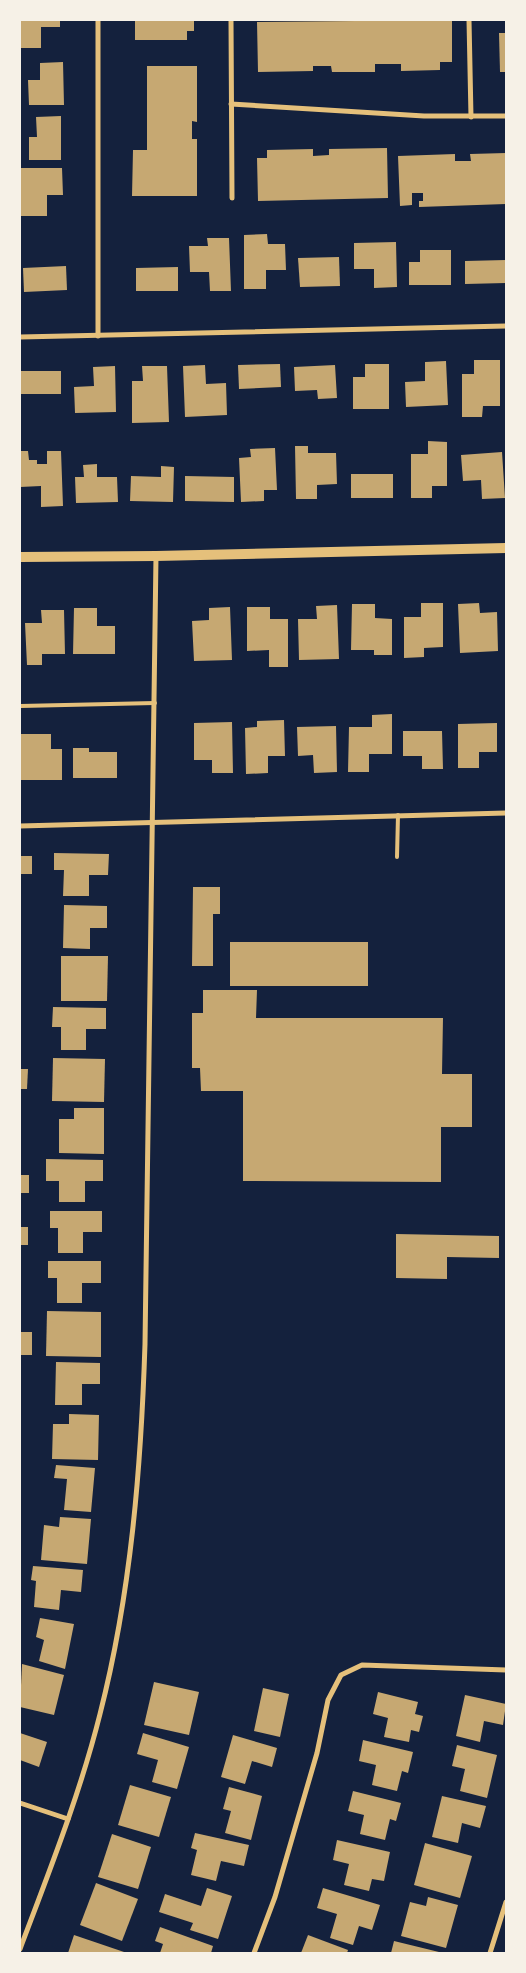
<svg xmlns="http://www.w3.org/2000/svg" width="526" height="1973" viewBox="0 0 526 1973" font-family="Helvetica,sans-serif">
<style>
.building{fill:#c6a872}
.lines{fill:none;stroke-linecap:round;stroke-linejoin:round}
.service{stroke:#e5c07b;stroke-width:4}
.minor{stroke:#e5c07b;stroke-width:5}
.secondary{stroke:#e5c07b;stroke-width:10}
</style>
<rect width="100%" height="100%" fill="#14213d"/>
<!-- building -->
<g class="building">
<path d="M20,20H60V27H41V48H20Z"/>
<path d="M135,20H194V31H187V40H135Z"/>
<path d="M452,20V62H440V70L401,71V64H375V72H332L331,66H313V71L258,72L257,22Z"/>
<path d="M499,33H506V72H500Z"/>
<path d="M63,62L64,105H29L28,80H40V63Z"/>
<path d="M147,66H197V122L192,121V139H197V196H132L133,150H147Z"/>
<path d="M61,116V160H29V137H37L36,117Z"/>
<path d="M387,148L388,198L258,201L257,158H267V150L313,149V156L329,155V149Z"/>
<path d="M506,153V204L419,207V201H423V193H412V205L400,206L398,156L455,154V161H471L470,154Z"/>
<path d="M20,168H62L63,195H47V216H20Z"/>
<path d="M267,234L268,244H285L286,270H266V289H244V235Z"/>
<path d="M207,238H229L231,291H210L209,272H190L189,246H208Z"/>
<path d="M396,242L397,287L374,288V269H354V243Z"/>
<path d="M420,250H451V285H409V262H420Z"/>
<path d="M339,257L340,286L300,287L298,258Z"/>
<path d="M506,260V283L465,284V261Z"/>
<path d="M66,266L67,290L24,292L23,268Z"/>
<path d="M178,267V291H136V268Z"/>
<path d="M474,360H500V406H483L482,417H462V374H474Z"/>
<path d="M446,361L448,405L406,407L405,382L425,381V362Z"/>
<path d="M280,364L281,387L239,389L238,365Z"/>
<path d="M365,364H389V409H353V377H365Z"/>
<path d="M205,365L206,384L226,383L227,415L185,417L183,366Z"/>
<path d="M335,365L337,398L318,399L317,390L295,391L294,367Z"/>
<path d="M115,366L116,412L75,413L74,387L94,386L93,367Z"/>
<path d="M142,366H167L169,422L132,423V381H143Z"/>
<rect x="20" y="371" width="41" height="23"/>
<path d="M428,441L447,442V486H432V498H411V454H428Z"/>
<path d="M295,446H308V453H336L337,484L317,485V499H296Z"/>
<path d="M275,448L277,490H264V501L241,502L239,458L251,457L250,449Z"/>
<path d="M21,451H28L29,460H37V464H47V451H61L63,506L41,507V486L20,487Z"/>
<path d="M502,452L505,498L482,499L481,480L463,481L461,455Z"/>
<path d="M97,464V477H117L118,502L76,503L75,477H84L83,465Z"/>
<path d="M161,466L174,467L173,502L130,501L131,476L161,477Z"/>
<rect x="351" y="474" width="42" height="24"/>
<path d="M185,476L234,477V502L185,501Z"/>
<path d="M421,603H443V647L424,648V657L404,658V617H421Z"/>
<path d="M479,603L480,613L497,612L498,651L460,653L458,604Z"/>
<path d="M352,604H375V618L392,619V655H374V650H351Z"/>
<path d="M337,605L339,659L299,660L298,619H317L316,606Z"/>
<path d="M230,607L232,660L194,661L192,621L209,620V608Z"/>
<path d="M247,607H270V619H288V667H269V650L247,651Z"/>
<path d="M74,608H97V626H115V654H73Z"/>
<path d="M41,610H64L65,654H42V665H27L25,623H42Z"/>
<path d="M392,714V754H369V772H348L349,727H372V715Z"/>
<path d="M284,720L285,756H268V773L246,774L245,728L257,727V721Z"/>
<path d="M232,722L233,773H212V760H194V723Z"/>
<path d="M497,723V752H479V768H458V724Z"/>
<path d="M336,726L337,772L314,773L313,755L298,756L297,727Z"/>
<path d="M403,731H442L443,769H422V756H403Z"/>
<path d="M20,734H51V749H62V780H20Z"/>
<path d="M73,748H89V752H117V778H73Z"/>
<path d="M54,853L109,854L108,875H89V896H63L64,870H54Z"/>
<rect x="20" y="856" width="12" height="18"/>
<path d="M193,887H220V914H213V966H192Z"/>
<path d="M64,905L107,906V928H90V949L63,948Z"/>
<rect x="230" y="942" width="138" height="44"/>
<path d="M61,956H108L107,1001H61Z"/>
<path d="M203,990H257L256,1018H443L442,1074H472V1127H441V1182L243,1181V1091H201L200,1068H192V1013H203Z"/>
<path d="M53,1007L106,1008V1029H86V1050H61V1027H52Z"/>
<path d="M53,1058L105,1059L104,1102L52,1101Z"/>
<path d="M20,1069H28L27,1089H20Z"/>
<path d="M74,1108H104V1154L59,1153V1119H74Z"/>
<path d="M46,1159L103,1160V1181H85V1202H59V1181H46Z"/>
<rect x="20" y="1175" width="9" height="18"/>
<path d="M50,1211H102V1232H83V1253H58V1228H50Z"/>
<rect x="20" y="1227" width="8" height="18"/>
<path d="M396,1234L499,1236V1258L447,1257V1279L396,1278Z"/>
<path d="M48,1261H101V1283H82V1303H57V1278H48Z"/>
<path d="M47,1311L101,1312V1357L46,1356Z"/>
<rect x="20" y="1332" width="12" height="23"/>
<path d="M56,1362L100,1363V1384H82V1405H55Z"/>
<path d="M69,1414L99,1415L98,1460L52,1459L53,1424H69Z"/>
<path d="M56,1465L95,1468L91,1512L64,1510L67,1479L54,1478Z"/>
<path d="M60,1517L91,1519L87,1564L41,1560L44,1525L59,1527Z"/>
<path d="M33,1566L83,1570L81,1592L61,1590L59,1610L34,1607L36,1581L31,1580Z"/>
<path d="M40,1618L74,1624L65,1669L39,1661L44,1640L36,1637Z"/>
<path d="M22,1664L64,1675L54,1715L20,1707Z"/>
<path d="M154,1682L199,1692L189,1735L144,1725Z"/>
<path d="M263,1688L289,1694L280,1737L254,1731Z"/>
<path d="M378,1692L418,1702L415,1714L423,1716L419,1732L411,1730L409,1742L384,1737L388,1718L373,1714Z"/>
<path d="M465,1695L506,1704L503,1725L484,1721L480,1742L456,1736Z"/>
<path d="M20,1733L47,1742L39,1767L20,1760Z"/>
<path d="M143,1733L189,1747L177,1789L152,1782L158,1760L137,1754Z"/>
<path d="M233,1735L277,1748L272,1767L252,1761L245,1784L221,1777Z"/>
<path d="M363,1740L413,1752L408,1773L402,1771L397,1791L372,1785L376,1765L359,1761Z"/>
<path d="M457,1745L497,1755L487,1798L460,1791L465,1769L452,1766Z"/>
<path d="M130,1785L171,1797L159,1837L118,1825Z"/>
<path d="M229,1787L262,1796L251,1840L225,1833L231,1811L223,1809Z"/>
<path d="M353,1791L401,1803L396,1821L390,1819L385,1840L360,1834L364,1815L348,1811Z"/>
<path d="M442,1796L486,1806L480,1828L462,1823L458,1843L432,1837Z"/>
<path d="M195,1833L249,1845L244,1866L221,1861L216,1881L191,1875L197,1850L191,1848Z"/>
<path d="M112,1834L151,1847L138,1889L98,1877Z"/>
<path d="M337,1840L390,1852L384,1881L372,1879L369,1891L344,1885L349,1864L333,1860Z"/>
<path d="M425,1843L472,1856L460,1898L414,1885Z"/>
<path d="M96,1883L138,1899L122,1941L80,1925Z"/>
<path d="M207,1888L232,1896L218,1939L190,1930L193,1923L159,1912L165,1894L201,1906Z"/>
<path d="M323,1888L380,1905L372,1930L359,1926L353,1945L330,1938L337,1914L317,1908Z"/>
<path d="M428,1897L458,1905L446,1948L401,1936L410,1902L426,1906Z"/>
<path d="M160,1927L213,1946L211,1953H160L163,1944L155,1941Z"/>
<path d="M74,1935L127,1953H68Z"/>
<path d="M308,1935L348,1950L347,1953H301Z"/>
<path d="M394,1941L439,1952V1953H391Z"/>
</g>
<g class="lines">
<!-- service -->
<g class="service">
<path d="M20,706L155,703"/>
<path d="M397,857L398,815"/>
</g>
<!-- minor -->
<g class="minor">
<path d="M231,20L232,198"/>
<path d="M469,20L471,117"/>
<path d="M231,104L424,116H506"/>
<path d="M98,336V20"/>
<path d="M20,337L506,326"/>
<path d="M20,826L506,813"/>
<path d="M20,1803L68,1819"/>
<path d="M20,1949C49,1872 80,1794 100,1714C131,1593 141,1468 145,1344L156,556"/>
<path d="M254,1953L275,1897L317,1753L328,1700L341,1675L362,1665L506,1670"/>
<path d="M490,1953L506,1902"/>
</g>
<!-- secondary -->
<path class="secondary" d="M20,557L156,556L506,548"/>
</g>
<!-- border -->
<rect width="526" height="1973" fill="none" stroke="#f6f1e7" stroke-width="42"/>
</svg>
